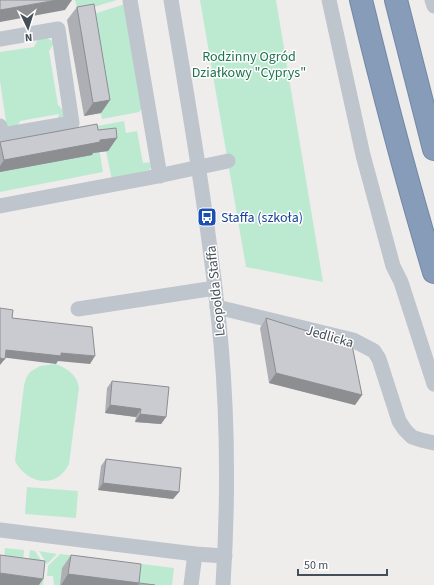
<svg xmlns="http://www.w3.org/2000/svg" width="434" height="585" viewBox="0 0 434 585" font-family="'Source Sans 3',sans-serif">
<style>
.green{fill:#bcead1}
.lines{fill:none;stroke-linecap:round;stroke-linejoin:round}
.highway-casing{stroke:#7287a3;stroke-width:24}
.minor{stroke:#bec5cd;stroke-width:15}
.highway{stroke:#879cb8;stroke-width:22}
.wall{fill:#aeafb4}
.shaded-wall{fill:#8d8e92}
.building{fill:#cacbd1;stroke:#8d8e92}
.labels{text-anchor:middle;stroke-width:3;stroke-linejoin:round;paint-order:stroke}
.park-label{font-size:14px;fill:#1d734d;stroke:#fff}
.transit-label{font-size:14px;fill:#164399;stroke:#fff;text-anchor:start}
.street-label{font-size:14px;fill:#464e58;stroke:#fff}
</style>
<rect width="100%" height="100%" fill="#efecec"/>
<!-- green -->
<g class="green">
<path d="M75,0H117L81,11L77,8Z"/>
<path d="M200,0H276L323,282L246,267Z"/>
<path d="M125,4L142,108L139,112L102,119L84,17Z"/>
<path d="M40,35L55,42L49,51L58,105L65,112L64,119L56,123L59,114L20,121L15,131L10,132L3,122H6L0,81V52L34,47Z"/>
<path d="M124,121L126,133L137,131L143,163L152,162V167L149,170L112,180L106,151H108L98,142L103,172L0,192V172L91,155L86,128Z"/>
<path d="M56,364C68,369 77,375 79,388L69,464C56,490 27,484 15,461L24,385L26,378L30,372L40,366Z"/>
<path d="M27,487L78,491L76,518L25,514Z"/>
<path d="M5,548L24,550L22,572L3,569Z"/>
<path d="M30,550L35,551L45,566L43,585H35L27,573Z"/>
<path d="M39,551L57,554L47,564Z"/>
<path d="M60,554L95,558L93,573L60,585H54L53,576H47L48,566Z"/>
<path d="M126,562L174,568L172,585H131L124,576Z"/>
</g>
<g class="lines">
<defs>
<g id="highway">
<path d="M361,0C383,91 407,182 434,272"/>
<path d="M396,0L434,149"/>
</g>
</defs>
<!-- highway casing -->
<use href="#highway" class="highway-casing"/>
<!-- minor -->
<g class="minor">
<path d="M130,0L160,176"/>
<path d="M171,0C190,114 210,228 221,344C228,424 228,505 223,585"/>
<path d="M329,0L363,155L393,266L401,282L434,384"/>
<path d="M432,0L434,6"/>
<path d="M0,39L58,29L72,123L2,135L0,126"/>
<path d="M0,206L153,177L228,161"/>
<path d="M217,307L353,340L374,351L379,359L399,421L405,430L412,437L421,440L434,443"/>
<path d="M78,309L215,288"/>
<path d="M0,530L195,554L225,556"/>
<path d="M191,585L195,554"/>
</g>
<!-- highway -->
<use href="#highway" class="highway"/>
</g>
<!-- wall -->
<g class="wall">
<path d="M77,7L110,100L101,113L84,116L67,20Z"/>
<path d="M98,130L117,138L108,151L93,153L92,155L0,172V142Z"/>
<path d="M266,318L362,395L355,405L269,383L260,328Z"/>
<path d="M112,381L166,417L161,424L135,422L136,417L105,413L107,388Z"/>
<path d="M106,459L179,492L173,499L98,490L101,466Z"/>
<path d="M71,555L139,583L155,585H60L62,568Z"/>
</g>
<!-- shaded-wall -->
<g class="shaded-wall">
<path d="M57,0H72L65,10L0,22V10Z"/>
<path d="M110,100L101,113L84,116L93,103Z"/>
<path d="M117,138L108,151L93,153L92,155L0,172V166L4,160L100,140Z"/>
<path d="M6,350L61,353L95,356L90,364L58,361L56,364L0,357Z"/>
<path d="M0,358L5,359L0,365Z"/>
<path d="M276,373L362,395L355,405L269,383Z"/>
<path d="M110,405L141,409L136,417L105,413Z"/>
<path d="M140,414L166,417L161,424L135,422Z"/>
<path d="M103,483L179,492L173,499L98,490Z"/>
<path d="M0,573L43,579L39,585H0Z"/>
<path d="M68,574L139,583L137,585H61Z"/>
</g>
<!-- building -->
<g class="building">
<path d="M0,0H57L0,10Z"/>
<path d="M94,4L110,100L93,103L77,7Z"/>
<path d="M97,124L98,130L116,128L117,138L100,140V142L4,160L0,142Z"/>
<path d="M0,308L13,310L12,318L92,327L95,356L61,353V356L6,350L5,359L0,358Z"/>
<path d="M266,318L352,345L362,395L276,373Z"/>
<path d="M112,381L169,387L166,417L140,414L141,409L110,405Z"/>
<path d="M106,459L181,468L179,492L103,483Z"/>
<path d="M0,555L45,561L43,579L0,573Z"/>
<path d="M71,555L141,564L139,583L68,574Z"/>
<path d="M139,583L155,585H138Z"/>
</g>
<!-- icons -->
<defs>
<symbol id="bus-square" viewBox="-11 -11 22 22"><rect x="-9" y="-9" width="18" height="18" rx="4" fill="#1a4fb4" stroke="#fff"/><path d="M-5-6H5V4H4V6H2V4H-2V6H-4V4H-5ZM-3.5-4V0h7V-4ZM-3.5 1.2v1.5H-2V1.2ZM2 1.2v1.5H3.5V1.2Z" fill="#fff"/></symbol>
</defs>
<g fill-rule="evenodd">
<use href="#bus-square" x="196" y="206" width="22" height="22"/>
</g>
<g class="labels">
<!-- park labels -->
<g class="park-label">
<text x="249" y="61">Rodzinny Ogród<tspan x="249" dy="16">Działkowy "Cyprys"</tspan></text>
</g>
<!-- transit labels -->
<g class="transit-label">
<text x="221" y="222">Staffa (szkoła)</text>
</g>
<!-- street labels -->
<g class="street-label">
<text transform="translate(215 291) rotate(-96)" y="5">Leopolda Staffa</text>
<text transform="translate(330 336) rotate(16)" y="5">Jedlicka</text>
</g>
</g>
<!-- north arrow -->
<g transform="translate(28 28) rotate(176)" stroke="#ffffff" stroke-width="3" paint-order="stroke">
<path d="M0-3L7 15L0 10L-7 15Z" fill="#464e58"/>
<text y="-6" font-size="11" font-weight="bold" text-anchor="middle" fill="#464e58">N</text>
</g>
<!-- scale -->
<path d="M298 569v6h89v-6" fill="none" stroke="#464e58" stroke-width="2"/>
<text x="304" y="569" font-size="12" fill="#464e58" stroke="#ffffff" stroke-width="3" paint-order="stroke">50 m</text>
</svg>
